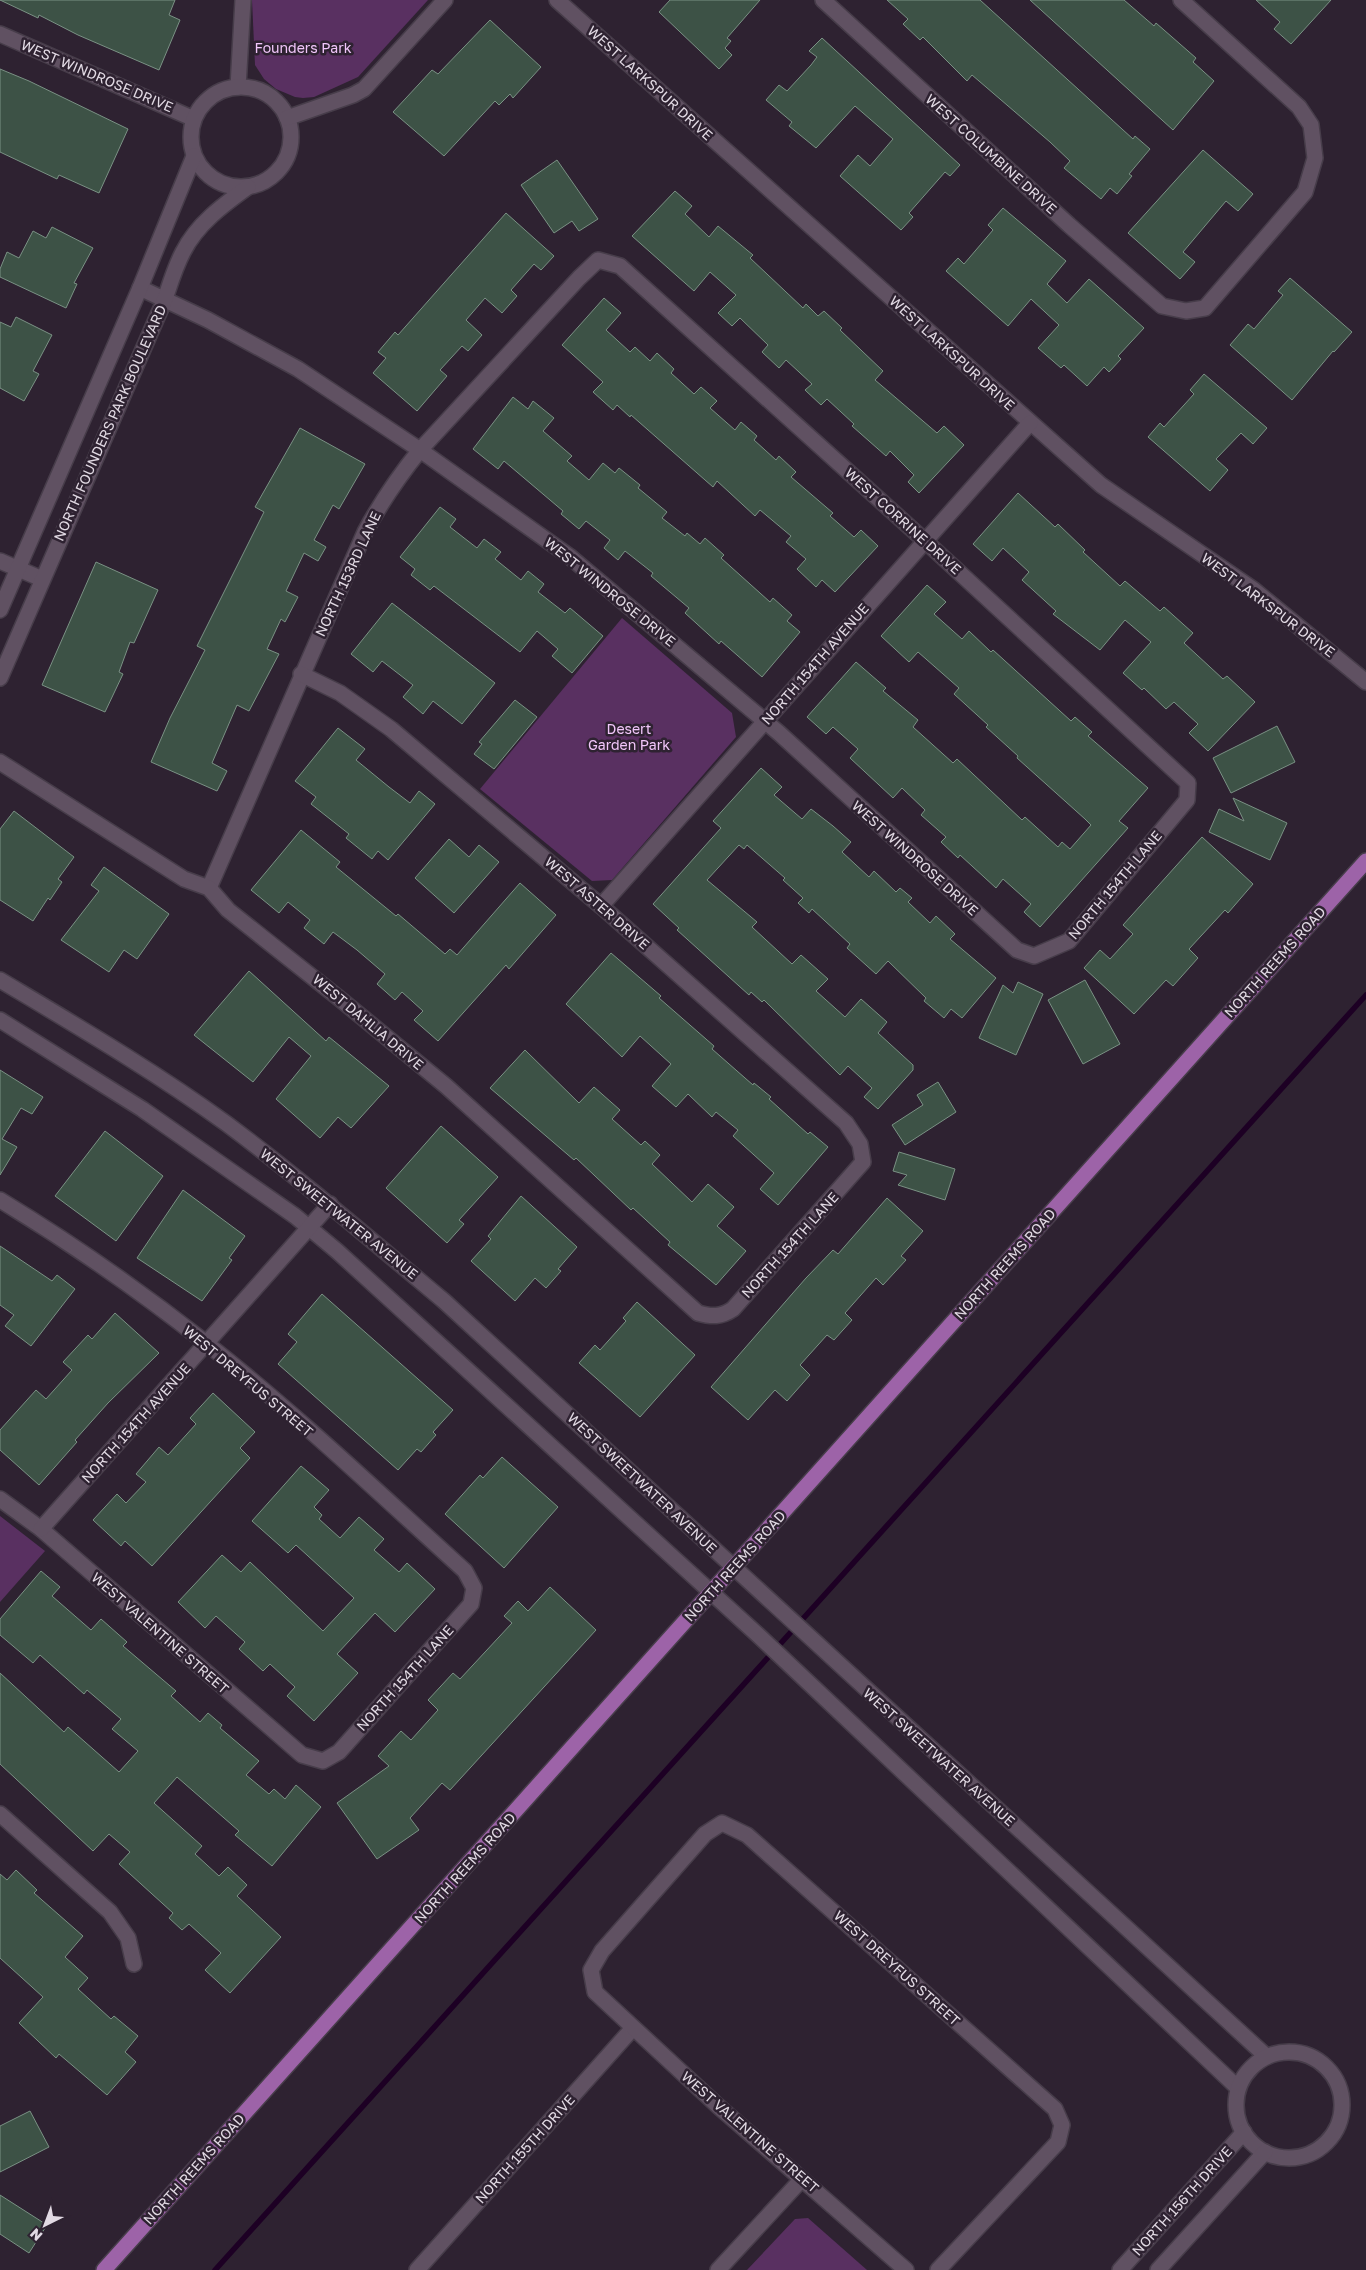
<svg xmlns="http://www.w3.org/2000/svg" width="1366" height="2270" viewBox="0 0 1366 2270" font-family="'Golos Text',sans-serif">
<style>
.green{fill:#593061}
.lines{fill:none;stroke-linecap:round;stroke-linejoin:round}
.stream{stroke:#1d0024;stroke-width:5.5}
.building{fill:#3d5246;stroke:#7a9184}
.minor-casing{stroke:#473d4a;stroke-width:18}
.major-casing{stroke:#473d4a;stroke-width:18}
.minor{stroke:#605162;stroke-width:15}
.major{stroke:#9d63a8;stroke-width:15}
.labels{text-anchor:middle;stroke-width:5;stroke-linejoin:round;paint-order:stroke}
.park-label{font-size:14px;fill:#f1c6fa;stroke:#2e2231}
.street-label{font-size:14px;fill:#e2dae4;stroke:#2e2231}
</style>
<rect width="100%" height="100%" fill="#2e2231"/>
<!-- green -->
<g class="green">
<path d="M252,0H428L358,77L314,97L303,98L295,97L276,89L264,79L255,65Z"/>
<path d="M622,618L732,713L736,737L612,880L592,881L480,789Z"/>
<path d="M0,1516L45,1551L0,1602Z"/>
<path d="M808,2218L867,2270H747L795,2219Z"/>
</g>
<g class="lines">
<!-- stream -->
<path class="stream" d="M215,2270L1366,995"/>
</g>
<!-- building -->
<g class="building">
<path d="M0,0H175L169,15L180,20L159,70L78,35L39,15L38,18Z"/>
<path d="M670,0H760L727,38L731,41L725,48L732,55L719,69L659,12Z"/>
<path d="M887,0H980L1133,139L1135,136L1150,149L1129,174L1132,176L1117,194L1110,188L1101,199L1064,168L1070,161L1050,142L972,75L967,81L923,37L920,40L903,24L908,19Z"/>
<path d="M1030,0H1124L1154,26L1156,23L1196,58L1193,62L1214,81L1173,130Z"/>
<path d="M1256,0H1331L1291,44L1274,29L1280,22Z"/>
<path d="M490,20L541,67L513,98L510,94L499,105L495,101L444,156L393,112L432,70L438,74Z"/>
<path d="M822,38L960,165L950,176L945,172L909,213L913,217L901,230L840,176L858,155L870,166L893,139L855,106L816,148L789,126L792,122L766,100L779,85L787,91L811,65L817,57L809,51Z"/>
<path d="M0,69L29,81L128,129L99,193L59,175L57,179L0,152Z"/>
<path d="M1203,150L1253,194L1238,211L1226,201L1183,252L1195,262L1180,279L1128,233Z"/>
<path d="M557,160L598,219L579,231L572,221L554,233L521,185Z"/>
<path d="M675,191L692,206L685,214L709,237L718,226L753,255L750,258L803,308L806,304L818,316L824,311L842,328L840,330L883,371L875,380L937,433L944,426L964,445L919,493L908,482L914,475L890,451L886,456L852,426L854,424L827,399L821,405L805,390L812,384L786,360L779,368L762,352L768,345L740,318L732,326L718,313L736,295L710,272L694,291L632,236Z"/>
<path d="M1003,208L1066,261L1047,284L1067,303L1089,279L1144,328L1118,356L1121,359L1109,372L1104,367L1087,386L1064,365L1061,368L1038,348L1059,325L1031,299L1008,326L946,271L958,258L964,264L993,230L988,225Z"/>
<path d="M506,213L554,256L541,270L534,264L511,290L517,296L502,313L485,298L466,320L482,335L468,351L462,346L440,370L447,376L417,411L373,373L386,358L378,352L395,332L398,335Z"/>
<path d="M52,227L93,248L74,283L77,284L66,308L0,277V269L7,252L19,258L33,231L46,238Z"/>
<path d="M1290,278L1352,332L1334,352L1333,351L1292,400L1230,345L1248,324L1254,329L1283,295L1278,291Z"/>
<path d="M604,298L621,313L606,330L630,352L635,347L650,361L657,353L674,369L671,373L694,394L701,387L717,401L710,408L735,430L741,422L757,436L754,440L776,460L779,456L796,472L791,477L833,513L830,516L854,537L861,530L878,546L835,592L822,580L816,587L797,569L806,559L786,542L791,536L760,510L755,516L717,481L713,487L631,415L630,417L617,405L613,410L593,392L603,382L562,345Z"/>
<path d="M16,317L52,335L33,371L39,374L24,401L0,388V322L11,327Z"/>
<path d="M1204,374L1267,428L1253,444L1241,433L1216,459L1228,470L1210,491L1148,437L1160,423L1164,427L1194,394L1190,390Z"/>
<path d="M513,397L528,409L533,401L554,418L543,431L572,456L567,461L589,480L603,463L615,473L619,468L640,485L638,488L667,512L662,518L685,536L687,533L700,544L705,538L724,555L721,558L770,602L773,598L792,615L787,621L800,632L762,677L721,641L719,644L685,613L689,608L651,576L653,573L625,551L618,560L604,548L610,540L586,521L579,529L561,514L563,511L504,461L498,469L473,449Z"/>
<path d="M300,428L365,464L339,509L333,505L314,540L326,547L318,561L304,553L286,591L298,597L285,622L281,619L267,649L279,654L249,711L237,705L212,763L227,771L217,791L151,762L170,718L205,650L197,646L264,512L255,507Z"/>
<path d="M1018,493L1055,527L1058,524L1085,550L1083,552L1120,586L1125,581L1160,611L1164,607L1193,633L1184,643L1223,679L1227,676L1255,702L1208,751L1189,733L1198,724L1174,702L1166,709L1144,688L1142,690L1123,673L1151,642L1125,620L1100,650L1053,614L1056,611L1022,580L1029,572L1003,548L992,561L973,544Z"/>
<path d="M440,507L456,519L450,527L477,548L484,539L501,552L495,559L521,580L528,571L544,584L538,592L565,613L570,608L603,636L572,673L552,656L558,649L537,631L520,652L434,586L430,590L411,575L415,569L400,557Z"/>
<path d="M96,562L158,590L134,643L130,642L119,672L123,674L105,712L42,685Z"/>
<path d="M927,585L946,602L934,614L962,639L969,631L991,652L993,650L1071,721L1075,717L1092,732L1088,736L1148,788L1119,821L1128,828L1040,927L1024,912L1031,904L1003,879L996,888L960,855L958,858L941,842L946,837L921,815L925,810L902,788L893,798L850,758L858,749L833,727L826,734L807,717L856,662L886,688L883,691L918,720L913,727L953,763L957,759L1022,820L1025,817L1058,847L1062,842L1070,849L1091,825L1085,819L1017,758L1018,756L986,727L988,725L954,694L959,688L918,652L909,662L881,636Z"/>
<path d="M392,603L495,683L462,724L433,701L423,714L403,697L413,685L382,661L373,672L351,654Z"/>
<path d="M515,700L537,717L494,769L474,754L482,744L479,742Z"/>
<path d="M1277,726L1295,762L1231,793L1213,758Z"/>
<path d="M338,728L365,749L356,760L389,787L410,803L419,791L435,804L388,860L378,851L372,859L346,838L349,834L311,804L316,797L295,781Z"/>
<path d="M761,768L782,787L774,795L802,819L811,809L833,826L851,842L842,852L869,877L874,871L896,892L900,888L912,898L908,902L930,923L936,916L955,934L950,939L996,978L962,1018L951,1009L944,1018L924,1001L926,998L888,961L876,974L847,948L850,944L812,909L809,913L798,903L803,898L783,880L785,878L747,845L744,849L739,845L707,880L757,922L752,927L792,964L801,955L828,979L816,991L845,1017L861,999L887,1022L878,1033L913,1065V1070L878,1109L864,1097L872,1088L848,1066L840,1075L764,1000L762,1002L751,992L749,995L677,930L679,928L653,904L721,828L713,821Z"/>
<path d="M1233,798L1287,823L1270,860L1209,832L1219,809L1244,821Z"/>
<path d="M14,811L74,857L58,879L62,882L50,900L48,898L33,921L0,900V829Z"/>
<path d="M301,830L340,862L336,867L396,916L398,914L445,954L450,949L457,955L520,883L556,915L509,969L506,965L438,1041L414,1020L423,1011L402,992L395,1000L377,984L385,974L357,950L333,932L324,944L304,928L310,920L288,902L279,913L251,890Z"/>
<path d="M1202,837L1253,884L1228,913L1225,910L1189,949L1198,958L1173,986L1166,980L1134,1014L1084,968L1100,950L1110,959L1133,934L1123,925Z"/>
<path d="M449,839L469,857L479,845L499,862L454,913L415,878Z"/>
<path d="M104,867L169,914L137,959L124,950L109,972L61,940L99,891L91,885Z"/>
<path d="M611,953L661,996L659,998L714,1046L712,1049L753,1085L754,1083L771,1097L769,1099L808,1134L810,1132L828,1147L778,1205L760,1189L774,1173L733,1136L738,1130L716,1112L712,1117L688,1094L676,1107L652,1086L671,1064L640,1036L622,1057L566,1004Z"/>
<path d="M249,971L326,1041L329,1037L389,1086L351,1128L338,1117L320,1138L276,1099L311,1056L289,1037L253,1082L194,1035Z"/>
<path d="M1085,980L1120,1044L1083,1064L1048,1000Z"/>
<path d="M1018,982L1043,994L1016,1055L979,1038L1003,985L1013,993Z"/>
<path d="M525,1050L579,1103L594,1087L620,1110L612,1119L641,1145L645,1141L660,1155L652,1164L692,1202L708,1184L734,1207L717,1226L746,1251L716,1285L668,1245L670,1242L633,1208L631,1210L576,1158L574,1160L490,1088Z"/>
<path d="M0,1070L43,1097L32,1114L21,1108L2,1139L17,1147L0,1175Z"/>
<path d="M938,1082L956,1112L905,1145L892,1125L923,1105L917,1095Z"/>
<path d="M441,1126L498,1177L459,1220L464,1224L447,1243L386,1188Z"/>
<path d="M105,1131L163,1176L116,1241L55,1196Z"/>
<path d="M899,1152L955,1169L945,1200L898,1185L907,1175L893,1171Z"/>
<path d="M183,1190L245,1236L229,1258L232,1260L202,1301L137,1258Z"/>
<path d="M521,1196L577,1247L558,1269L561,1271L546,1288L535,1278L515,1301L471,1261L491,1239L488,1236Z"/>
<path d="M887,1198L923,1231L901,1256L906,1260L883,1285L876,1278L845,1313L852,1320L834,1340L827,1335L800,1365L810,1375L787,1401L775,1390L748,1420L711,1387L806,1278L833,1250L838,1254Z"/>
<path d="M0,1246L52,1281L57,1275L75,1289L31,1346L5,1326L14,1315L0,1305Z"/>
<path d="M322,1294L453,1410L433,1432L436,1435L421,1452L417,1449L398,1470L278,1364L297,1342L288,1334Z"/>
<path d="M637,1302L695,1355L640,1417L579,1363L595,1345L600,1350L626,1321L623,1318Z"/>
<path d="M115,1313L159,1353L108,1403L75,1440L77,1442L39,1485L0,1450V1430L36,1390L46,1399L72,1370L63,1362L88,1335L92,1339Z"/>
<path d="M213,1393L255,1432L240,1448L250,1458L152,1566L125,1541L121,1546L93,1520L117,1494L126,1503L146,1482L136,1474L159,1447L168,1455L196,1424L190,1418Z"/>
<path d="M502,1457L558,1507L504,1568L445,1514L480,1475L483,1478Z"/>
<path d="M301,1466L329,1490L314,1507L322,1515L319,1519L340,1538L359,1517L384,1539L374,1550L399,1572L407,1563L435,1589L395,1632L375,1613L337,1654L358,1673L314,1721L287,1696L295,1687L270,1664L263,1671L239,1649L245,1642L216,1616L205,1628L178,1602L222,1555L241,1572L250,1562L323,1631L354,1598L296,1545L288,1553L252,1521Z"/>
<path d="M41,1571L60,1587L52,1596L91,1630L101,1619L127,1642L123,1646L176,1691L171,1696L200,1722L208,1713L222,1725L220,1728L259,1761L246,1775L269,1794L274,1789L285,1799L296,1785L321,1807L272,1866L235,1835L239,1831L177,1777L154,1803L202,1846L195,1854L219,1876L228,1867L247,1885L237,1896L281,1937L230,1993L205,1970L221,1953L189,1924L182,1930L169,1918L173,1913L119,1864L130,1852L109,1834L93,1851L0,1764V1673L64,1732L68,1727L119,1772L138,1751L112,1729L121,1719L87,1690L84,1694L40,1655L33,1663L0,1635V1619Z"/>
<path d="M550,1587L596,1630L450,1790L442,1783L410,1818L419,1830L377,1859L337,1803L389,1766L378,1756L401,1731L411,1740L438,1710L428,1700L453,1673L460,1679L512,1623L504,1616L518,1601L528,1611Z"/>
<path d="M16,1870L37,1890L34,1893L83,1936L65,1957L88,1978L78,1989L111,2019L114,2016L138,2036L125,2052L136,2062L107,2095L59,2054L56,2058L19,2023L43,1997L0,1958V1874L7,1880Z"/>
<path d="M30,2111L49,2147L0,2172V2126Z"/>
<path d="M0,2195L47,2225L29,2253L0,2234Z"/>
</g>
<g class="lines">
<defs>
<g id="minor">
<path d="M557,0L1101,485L1254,590L1366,682"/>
<path d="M823,0L1069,225L1162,306L1186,311L1205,308L1305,192L1315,158L1311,125L1299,107L1181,0"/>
<path d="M0,34L194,119"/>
<path d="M238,87L243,0"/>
<circle cx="241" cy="137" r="50"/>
<path d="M287,118L353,95L364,89L445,0"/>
<path d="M140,288L208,320L298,369L420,450L569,556L779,733L1017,950L1034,956L1069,941L1187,800L1188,783L924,540L620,266L598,260L579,278L420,450C399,476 381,502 365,532L209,888"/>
<path d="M0,561L42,579"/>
<path d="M0,610L140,288L194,156"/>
<path d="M0,678L165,299C170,284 175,267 183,252C197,224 223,205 248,187"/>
<path d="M0,762L184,879L209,888L228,910L340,999L446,1086L698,1313C712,1317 721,1317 733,1309L863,1162L860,1144L846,1123L601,906L391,729L340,693L301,674"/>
<path d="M601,906L1030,423"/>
<path d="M0,980C77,1026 154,1071 227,1124C302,1180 372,1241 444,1301L1266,2056"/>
<path d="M0,1020L142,1109L295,1216L337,1251L758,1635L1238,2088"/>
<path d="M0,1200C71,1243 140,1291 206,1343C296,1414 380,1494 465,1571L474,1588L471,1604L339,1752L323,1761L302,1755L41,1529L0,1499"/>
<path d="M41,1529L330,1204"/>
<path d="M0,1814L110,1912L128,1938L134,1964"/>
<circle cx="1289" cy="2105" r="53"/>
<path d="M417,2270L633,2028"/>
<path d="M718,2270L802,2179"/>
<path d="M906,2270L718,2106L595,1992L591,1970L602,1951L705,1834L722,1823L747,1835L1055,2109L1062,2125L1058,2142L938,2270"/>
<path d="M1120,2270L1244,2132"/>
<path d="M1158,2270L1265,2152"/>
</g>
<path id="major" d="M104,2270L1366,861"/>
</defs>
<!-- minor casing -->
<use href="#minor" class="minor-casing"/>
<!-- major casing -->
<use href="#major" class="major-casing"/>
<!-- minor -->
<use href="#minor" class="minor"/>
<!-- major -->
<use href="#major" class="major"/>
</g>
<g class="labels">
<!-- park labels -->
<g class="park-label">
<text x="303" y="53">Founders Park</text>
<text x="629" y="734">Desert<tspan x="629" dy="16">Garden Park</tspan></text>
</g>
<!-- street labels -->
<g class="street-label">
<text transform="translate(97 76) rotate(23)" y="5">WEST WINDROSE DRIVE</text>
<text transform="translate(650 83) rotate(42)" y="5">WEST LARKSPUR DRIVE</text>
<text transform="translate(991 154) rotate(42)" y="5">WEST COLUMBINE DRIVE</text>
<text transform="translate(952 353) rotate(42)" y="5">WEST LARKSPUR DRIVE</text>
<text transform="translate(110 423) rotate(-66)" y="5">NORTH FOUNDERS PARK BOULEVARD</text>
<text transform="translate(903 521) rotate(42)" y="5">WEST CORRINE DRIVE</text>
<text transform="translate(348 574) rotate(-65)" y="5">NORTH 153RD LANE</text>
<text transform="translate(610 592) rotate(39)" y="5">WEST WINDROSE DRIVE</text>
<text transform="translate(1268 605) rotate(37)" y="5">WEST LARKSPUR DRIVE</text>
<text transform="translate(815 664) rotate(-49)" y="5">NORTH 154TH AVENUE</text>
<text transform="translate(915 858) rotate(42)" y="5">WEST WINDROSE DRIVE</text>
<text transform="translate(1115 885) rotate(-50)" y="5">NORTH 154TH LANE</text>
<text transform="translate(597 903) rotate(41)" y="5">WEST ASTER DRIVE</text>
<text transform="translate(1275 962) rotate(-48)" y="5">NORTH REEMS ROAD</text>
<text transform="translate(368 1022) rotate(40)" y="5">WEST DAHLIA DRIVE</text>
<text transform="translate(339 1214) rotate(39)" y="5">WEST SWEETWATER AVENUE</text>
<text transform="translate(790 1245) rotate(-48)" y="5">NORTH 154TH LANE</text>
<text transform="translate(1005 1264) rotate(-48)" y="5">NORTH REEMS ROAD</text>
<text transform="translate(248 1381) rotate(40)" y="5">WEST DREYFUS STREET</text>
<text transform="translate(136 1423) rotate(-48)" y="5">NORTH 154TH AVENUE</text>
<text transform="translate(642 1483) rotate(43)" y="5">WEST SWEETWATER AVENUE</text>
<text transform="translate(735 1566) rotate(-48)" y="5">NORTH REEMS ROAD</text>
<text transform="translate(160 1633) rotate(41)" y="5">WEST VALENTINE STREET</text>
<text transform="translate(405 1678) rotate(-48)" y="5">NORTH 154TH LANE</text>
<text transform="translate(939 1757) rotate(42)" y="5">WEST SWEETWATER AVENUE</text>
<text transform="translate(465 1868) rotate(-48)" y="5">NORTH REEMS ROAD</text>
<text transform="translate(897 1968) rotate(42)" y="5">WEST DREYFUS STREET</text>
<text transform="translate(750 2132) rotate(41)" y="5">WEST VALENTINE STREET</text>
<text transform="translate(525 2149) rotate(-48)" y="5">NORTH 155TH DRIVE</text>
<text transform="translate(194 2169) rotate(-48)" y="5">NORTH REEMS ROAD</text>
<text transform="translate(1182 2201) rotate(-48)" y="5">NORTH 156TH DRIVE</text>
</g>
</g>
<!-- north arrow -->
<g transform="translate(45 2225) rotate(222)" stroke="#2e2231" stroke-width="4" paint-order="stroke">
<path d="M0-4L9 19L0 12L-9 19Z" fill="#e2dae4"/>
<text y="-8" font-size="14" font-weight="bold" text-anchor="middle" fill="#e2dae4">N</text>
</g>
</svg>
